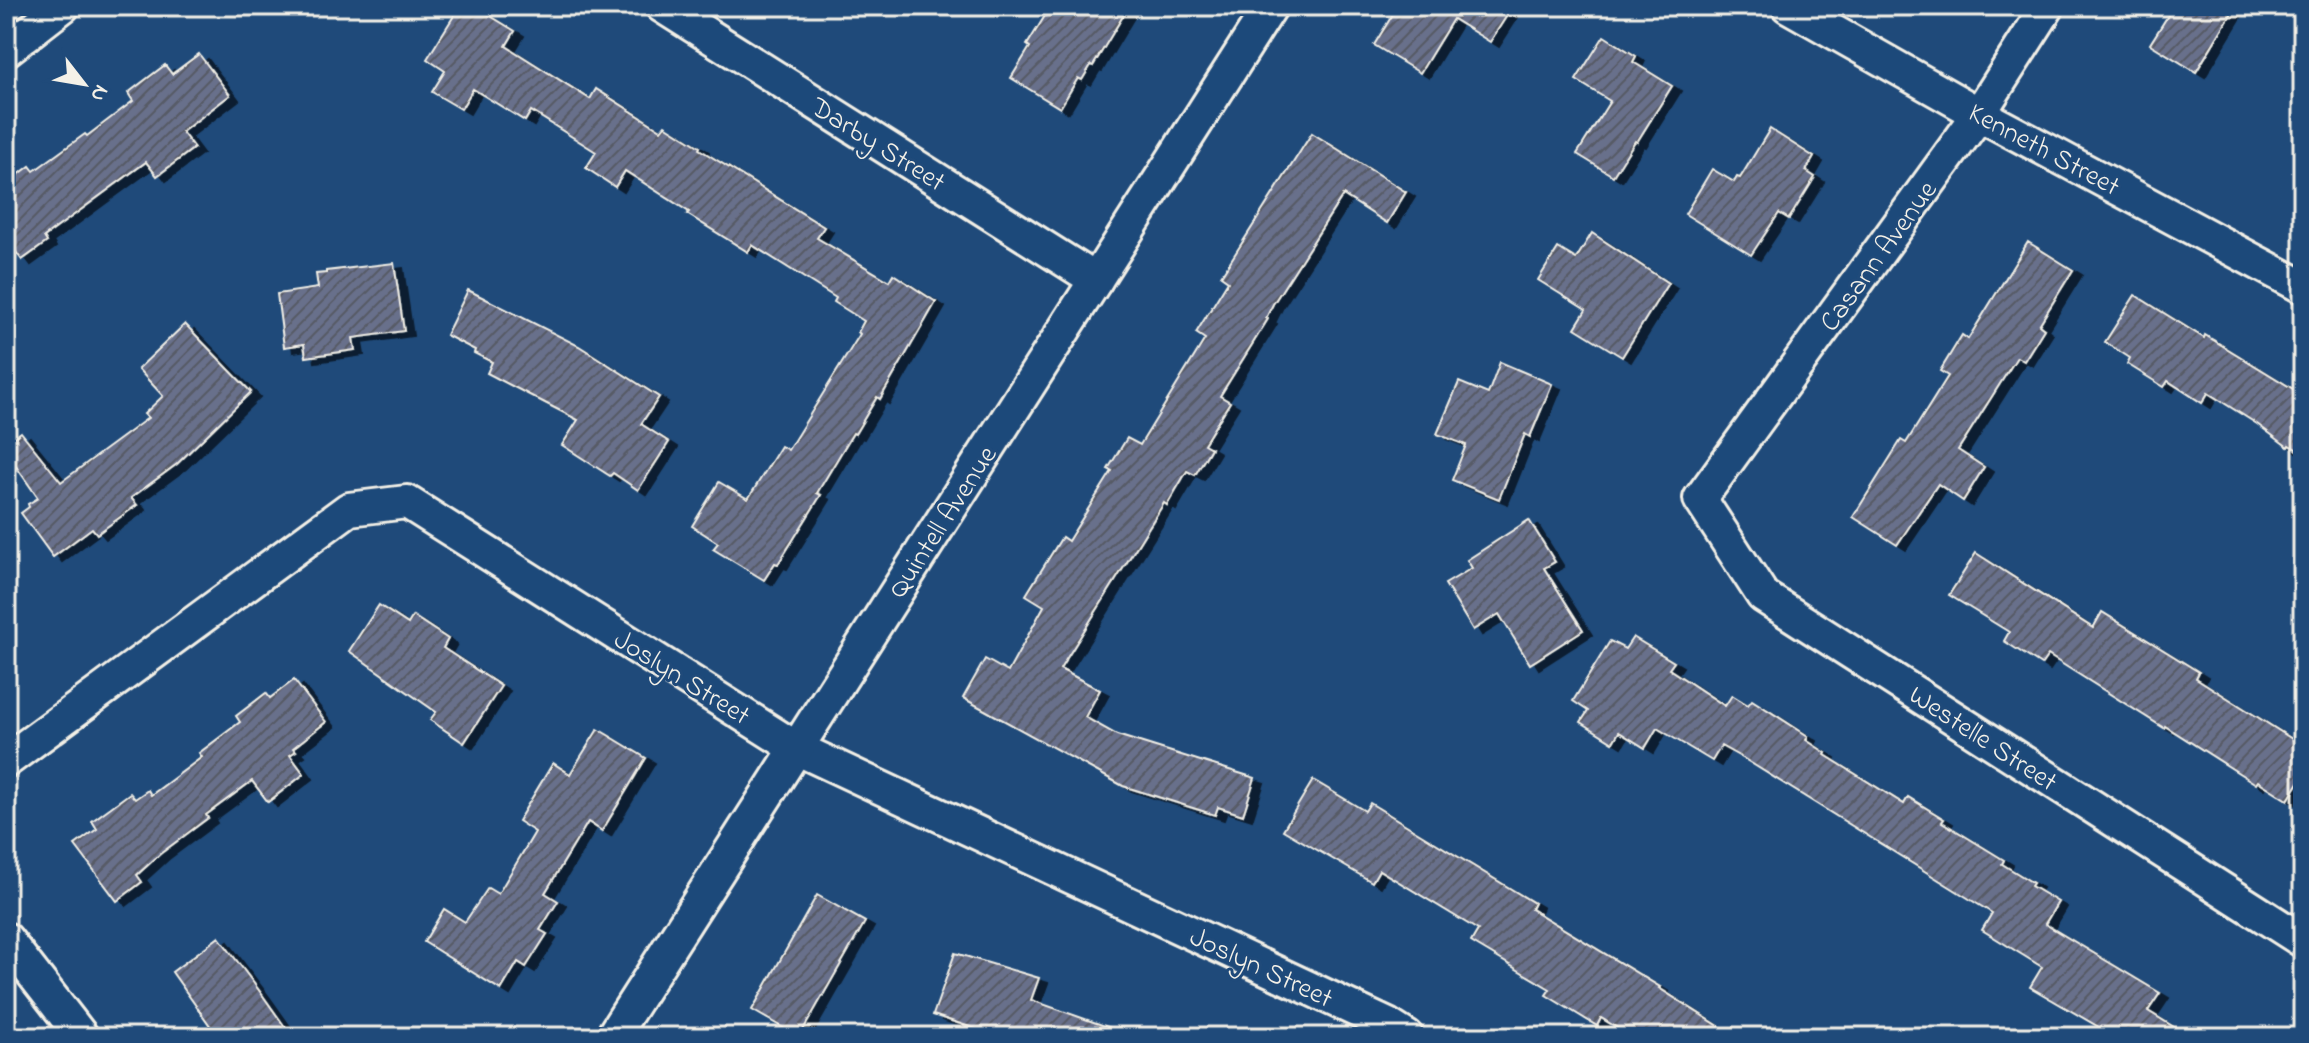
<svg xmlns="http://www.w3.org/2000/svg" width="2309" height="1043" viewBox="0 0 2309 1043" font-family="'Indie Flower',sans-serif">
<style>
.building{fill:url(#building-hatch);stroke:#f4f1e8;stroke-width:2;filter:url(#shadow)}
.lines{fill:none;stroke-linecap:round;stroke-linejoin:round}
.minor-casing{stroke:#f4f1e8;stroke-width:38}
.minor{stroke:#1f4a7a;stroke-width:32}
.labels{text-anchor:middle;stroke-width:6;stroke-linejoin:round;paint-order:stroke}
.street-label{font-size:28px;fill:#f4f1e8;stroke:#1f4a7a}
</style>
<defs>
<pattern id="building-hatch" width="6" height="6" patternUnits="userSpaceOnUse" patternTransform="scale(2)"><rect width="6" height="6" fill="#686f8b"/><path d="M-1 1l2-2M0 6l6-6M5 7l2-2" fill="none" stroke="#575a65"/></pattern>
<filter id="shadow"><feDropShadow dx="9" dy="5" stdDeviation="0" flood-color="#0009"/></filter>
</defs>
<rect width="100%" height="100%" fill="#1f4a7a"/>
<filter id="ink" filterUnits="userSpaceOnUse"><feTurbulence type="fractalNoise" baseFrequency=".0125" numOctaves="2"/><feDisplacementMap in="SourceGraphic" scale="16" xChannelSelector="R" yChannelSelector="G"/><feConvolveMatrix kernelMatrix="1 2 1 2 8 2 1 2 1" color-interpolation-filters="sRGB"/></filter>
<g filter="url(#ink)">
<!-- building -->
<g class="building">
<path d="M460,6H474L515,31L506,46L590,99L596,89L661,130L665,125L700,147L699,149L824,227L817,238L889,281L893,274L936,302L880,399L877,397L855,434L853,433L817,493L821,495L778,564L775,563L764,580L713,549L718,543L692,526L719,482L748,499L781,446L788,450L860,334L858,332L864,321L834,302L836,298L752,245L748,252L687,214L689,212L625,171L615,187L586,168L596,152L531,111L525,121L473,89L461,109L432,92L445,71L427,59Z"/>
<path d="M1051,6H1129L1093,66L1091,65L1082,80L1078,78L1060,108L1011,78L1030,47L1027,45Z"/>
<path d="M1398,6H1513L1490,42L1453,19L1420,73L1374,45Z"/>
<path d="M2174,6H2236L2196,72L2150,44Z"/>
<path d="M1604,36L1636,56L1633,62L1672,86L1637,142L1635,141L1613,176L1577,154L1610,101L1576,80Z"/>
<path d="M199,54L230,95L182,132L194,148L157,176L146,162L44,237L47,242L22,260L6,239V184L30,166L34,171L85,134L87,136L133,101L128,93L165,65L172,74Z"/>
<path d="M1770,129L1814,157L1806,171L1815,177L1789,219L1779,213L1751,255L1685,214L1712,169L1734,182L1737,177L1740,178Z"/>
<path d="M1312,133L1406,192L1387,223L1343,195L1273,304L1266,318L1268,319L1220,396L1230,402L1204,444L1211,448L1195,475L1187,471L1167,505L1164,503L1060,669L1100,690L1085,717L1117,735L1255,778L1243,815L1218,807L1215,815L1123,786L963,698L985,659L1008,672L1044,606L1026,595L1062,537L1068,541L1112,471L1108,469L1127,438L1140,445L1205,339L1196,333L1228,281L1221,276Z"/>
<path d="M1592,233L1668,283L1622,357L1575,328L1586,310L1538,280L1558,248L1576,259Z"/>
<path d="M2028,242L2073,270L2039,325L2044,329L2024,361L2017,357L1958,450L1984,467L1963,501L1938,484L1897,545L1853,517L1901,440L1906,443L1948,376L1940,371L1962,335L1968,339Z"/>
<path d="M394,263L404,331L353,338L355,350L306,357L304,344L284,347L277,294L318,288L316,274L326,273V271Z"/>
<path d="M468,290L579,346L659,397L641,424L669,442L638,490L613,473L610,476L562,445L578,420L487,373L492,362L474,353L475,350L446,335Z"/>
<path d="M2135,295L2204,338L2205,335L2303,395V453L2289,445L2288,447L2257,424L2208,393L2202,403L2168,381L2164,387L2127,364L2130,358L2105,342Z"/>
<path d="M185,324L251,392L177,464L131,498L137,505L97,534L92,528L53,557L21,513L29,507L28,504L38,498L6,452V443L21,432L61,482L148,418L144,414L163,396L138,369Z"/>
<path d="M1500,362L1552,384L1530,437L1525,434L1499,499L1452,480L1466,445L1437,434L1459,382L1488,394Z"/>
<path d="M1529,520L1555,562L1544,568L1583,630L1530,664L1499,614L1473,630L1445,584L1472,568L1467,560Z"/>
<path d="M1976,553L2093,628L2102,612L2199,672L2196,678L2303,746V776L2288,800L2258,781L2256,784L2165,726L2164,728L2048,655L2041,665L2004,641L2009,632L1949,595Z"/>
<path d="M379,605L408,624L413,616L448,639L443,648L501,686L464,743L430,720L436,712L349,651Z"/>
<path d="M1633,637L1674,662L1669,669L1725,706L1732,695L1748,705L1752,700L1808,736L1806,740L1826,753L1825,755L1904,804L1908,797L1944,819L1942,822L2004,860L2002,864L2033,883L2031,886L2058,902L2045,924L2160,993L2148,1011L2190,1037H2116L2030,987L2042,967L1982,930L1992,913L1746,760L1721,746L1712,761L1657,728L1645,748L1619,732L1613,742L1581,722L1588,711L1573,701L1610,641L1625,649Z"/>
<path d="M294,680L326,722L293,748L296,751L290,755L304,774L268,802L252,781L206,815L208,818L160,854L137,875L142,882L117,901L75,845L97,829L92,821L130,793L135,799L148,790L151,795L202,757L199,753L240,722L236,716L266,693L270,698Z"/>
<path d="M598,729L646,758L602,831L588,822L545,893L558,901L540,930L547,934L526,967L518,962L501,990L424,942L444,909L465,922L488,888L498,894L535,832L518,821L553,763L570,774Z"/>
<path d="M1313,780L1365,811L1370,803L1534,903L1531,909L1660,987L1659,988L1736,1037H1632L1601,1018L1597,1026L1546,995L1550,989L1471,942L1478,930L1379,870L1372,882L1283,830Z"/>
<path d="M817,895L865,922L799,1037L752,1010Z"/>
<path d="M219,937L261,993L292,1037H218L172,972Z"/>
<path d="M955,953L1039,978L1031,1000L1122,1032V1037H974L976,1029L933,1015Z"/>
</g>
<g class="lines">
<defs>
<g id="minor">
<path d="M662,6L1096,280"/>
<path d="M1788,6L1979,114L2303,287"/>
<path d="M2048,6L1979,114L1700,499L1763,596L2303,941"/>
<path d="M6,50L63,6"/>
<path d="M6,761L349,509L407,502L796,748L1388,1025L1407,1037"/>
<path d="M6,939L82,1037"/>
<path d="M612,1037L1271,6"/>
</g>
</defs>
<!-- minor casing -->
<use href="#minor" class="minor-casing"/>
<!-- minor -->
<use href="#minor" class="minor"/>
</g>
</g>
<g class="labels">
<!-- street labels -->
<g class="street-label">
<text transform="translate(879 143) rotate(32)" y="10">Darby Street</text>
<text transform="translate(2045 148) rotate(28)" y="10">Kenneth Street</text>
<text transform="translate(1877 255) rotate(-54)" y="10">Casann Avenue</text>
<text transform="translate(941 521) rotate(-57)" y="10">Quintell Avenue</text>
<text transform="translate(683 676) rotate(32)" y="10">Joslyn Street</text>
<text transform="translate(1984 737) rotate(33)" y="10">Westelle Street</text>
<text transform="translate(1262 966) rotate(25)" y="10">Joslyn Street</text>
</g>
</g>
<!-- margin -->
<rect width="2309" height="1043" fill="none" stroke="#1f4a7a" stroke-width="32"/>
<rect x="16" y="16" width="2277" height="1011" fill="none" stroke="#f4f1e8" stroke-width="3" filter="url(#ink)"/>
<!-- north arrow -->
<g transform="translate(84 84) rotate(121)" stroke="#1f4a7a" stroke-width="6" paint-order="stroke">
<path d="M0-6L14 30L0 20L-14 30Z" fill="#f4f1e8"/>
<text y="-12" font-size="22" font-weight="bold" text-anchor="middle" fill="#f4f1e8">N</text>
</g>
</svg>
